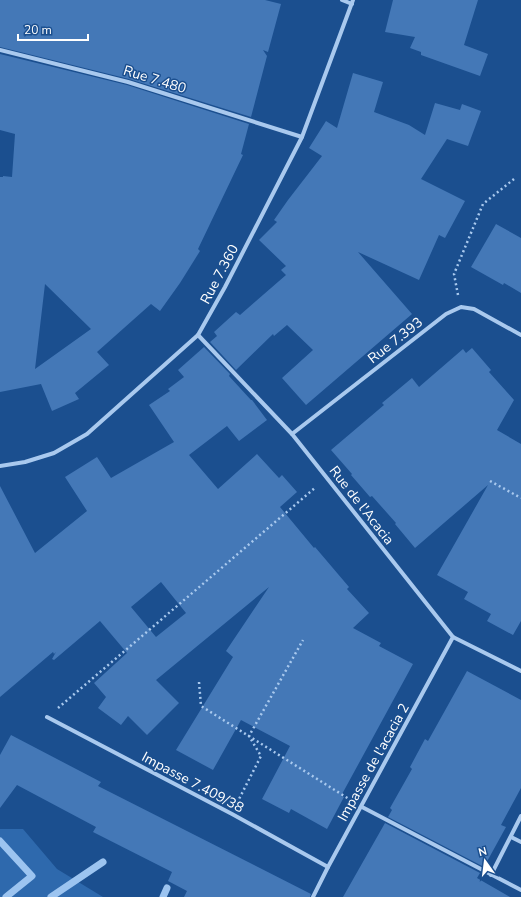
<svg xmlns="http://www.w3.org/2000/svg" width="521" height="897" viewBox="0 0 521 897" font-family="'Nunito Sans',sans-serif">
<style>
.green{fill:#2e69ad}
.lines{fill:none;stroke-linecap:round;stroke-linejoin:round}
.stream{stroke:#9cc4f0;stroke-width:7}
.building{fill:#4478b7;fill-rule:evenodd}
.path{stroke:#a9c9ee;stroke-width:2.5;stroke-dasharray:2 3;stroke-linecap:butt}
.minor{stroke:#a9c9ee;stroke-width:4}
.labels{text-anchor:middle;stroke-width:3;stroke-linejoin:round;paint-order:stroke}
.street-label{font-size:14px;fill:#fff;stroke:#1b4f8f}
</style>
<rect width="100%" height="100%" fill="#1b4f8f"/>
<!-- green -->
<path class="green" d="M0,829H23L57,869L103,897H0Z"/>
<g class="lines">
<!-- stream -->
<g class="stream">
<path d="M0,841L32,876L6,897"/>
<path d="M51,897L103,862"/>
<path d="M163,897L167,888"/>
</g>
</g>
<!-- building -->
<g class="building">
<path d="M0,0H265L281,4L268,52L263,50L267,56L251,117L129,79L0,47Z"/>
<path d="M393,0H478L464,45L488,54L480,76L421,55V52L410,48L415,37L385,32Z"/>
<path d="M0,54L127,85L249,124L241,154L243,155L198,249L200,251L180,283L160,311L151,304L97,352L109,365L75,393L79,399L52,411L41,384L0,392V177H3V176L12,177L15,134L0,130ZM45,284L91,329L35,369Z"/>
<path d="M353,73L383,82L374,112L409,125L425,135L435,103L460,110L462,104L481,111L468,146L447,139L421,179L465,201L445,238L439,235L419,280L358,252L412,314L306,405L282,378L313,350L287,325L274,336L273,334L236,370L210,342L217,336L214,332L236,312L240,315L286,275L281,270L286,266L259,240L277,222L274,220L288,200L322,156L309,148L326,121L337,128Z"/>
<path d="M496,224L521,238V293L504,283L503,285L471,267Z"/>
<path d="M204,347L230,374L229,376L251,400H252L267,420L239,441L227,426L189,455L218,489L257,454L279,478L282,475L297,492L280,507L314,548L315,547L349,587L347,589L369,613L353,628L381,643L379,646L413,664L341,796L344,797L327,829L291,809L289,813L262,799L290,746L241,720L213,770L176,750L233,657L226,651L269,587L156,680L179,703L147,735L128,716L121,725L98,708L106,697L94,683L127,653L100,621L54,660L52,659L56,652L54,654L53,652L0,697V486L35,553L87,511L65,477L97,457L111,478L174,442L149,405L170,391L168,389L184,377L178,370ZM161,582L186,613L156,637L131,607Z"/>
<path d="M472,348L491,370L489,372L514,400L497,430L521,444V621L513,635L487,621L491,614L464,599L468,592L437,575L488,485L415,548L395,524L396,523L372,496L370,497L351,475L352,474L331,450L384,405L382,403L412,378L419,387L463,349L466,353Z"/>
<path d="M467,671L521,700V788L501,825L506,827L484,867L388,817L392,810L390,808L412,769L410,767L425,739L428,741Z"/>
<path d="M11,735L101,782L98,786L311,894L310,897H184L187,891L168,881L172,872L93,832L96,827L17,785L0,808V755Z"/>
<path d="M385,823L480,873L477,878L510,897H343Z"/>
</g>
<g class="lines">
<!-- path -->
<g class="path">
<path d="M458,295L454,274L483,204L514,179"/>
<path d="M490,481L521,498"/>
<path d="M199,682L201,706L349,799"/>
<path d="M58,708L316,487"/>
<path d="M237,803L261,756L249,736L303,640"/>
</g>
<!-- minor -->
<g class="minor">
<path d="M342,0L352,4"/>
<path d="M0,50L128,82L302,137"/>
<path d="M198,335L292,434L453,637L521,671"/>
<path d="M292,434L446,314L461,307L474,309L521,335"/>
<path d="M0,466L25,462L54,453L87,434L198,335L225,287L302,137L353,0"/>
<path d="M47,717L232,814L328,867"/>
<path d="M362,807L521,890"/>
<path d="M511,837L521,842"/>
<path d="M491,875L521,816"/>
<path d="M313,897L328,867L453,637"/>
</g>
</g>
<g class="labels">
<!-- street labels -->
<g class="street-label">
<text transform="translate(155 79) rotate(17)" y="5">Rue 7.480</text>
<text transform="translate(219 274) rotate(-62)" y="5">Rue 7.360</text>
<text transform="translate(395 340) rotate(-38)" y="5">Rue 7.393</text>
<text transform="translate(362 505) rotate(52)" y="5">Rue de l'Acacia</text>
<text transform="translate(373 762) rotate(-61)" y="5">Impasse de l'acacia 2</text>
<text transform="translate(193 782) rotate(28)" y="5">Impasse 7.409/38</text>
</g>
</g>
<!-- north arrow -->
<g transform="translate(485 861) rotate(346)" stroke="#1b4f8f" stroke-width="3" paint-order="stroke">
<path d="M0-3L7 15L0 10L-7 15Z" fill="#ffffff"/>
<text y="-6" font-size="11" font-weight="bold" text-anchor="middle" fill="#ffffff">N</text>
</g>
<!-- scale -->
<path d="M18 34v6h70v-6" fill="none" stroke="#ffffff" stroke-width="2"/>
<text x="24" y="34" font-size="12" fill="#ffffff" stroke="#1b4f8f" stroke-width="3" paint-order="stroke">20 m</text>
</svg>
